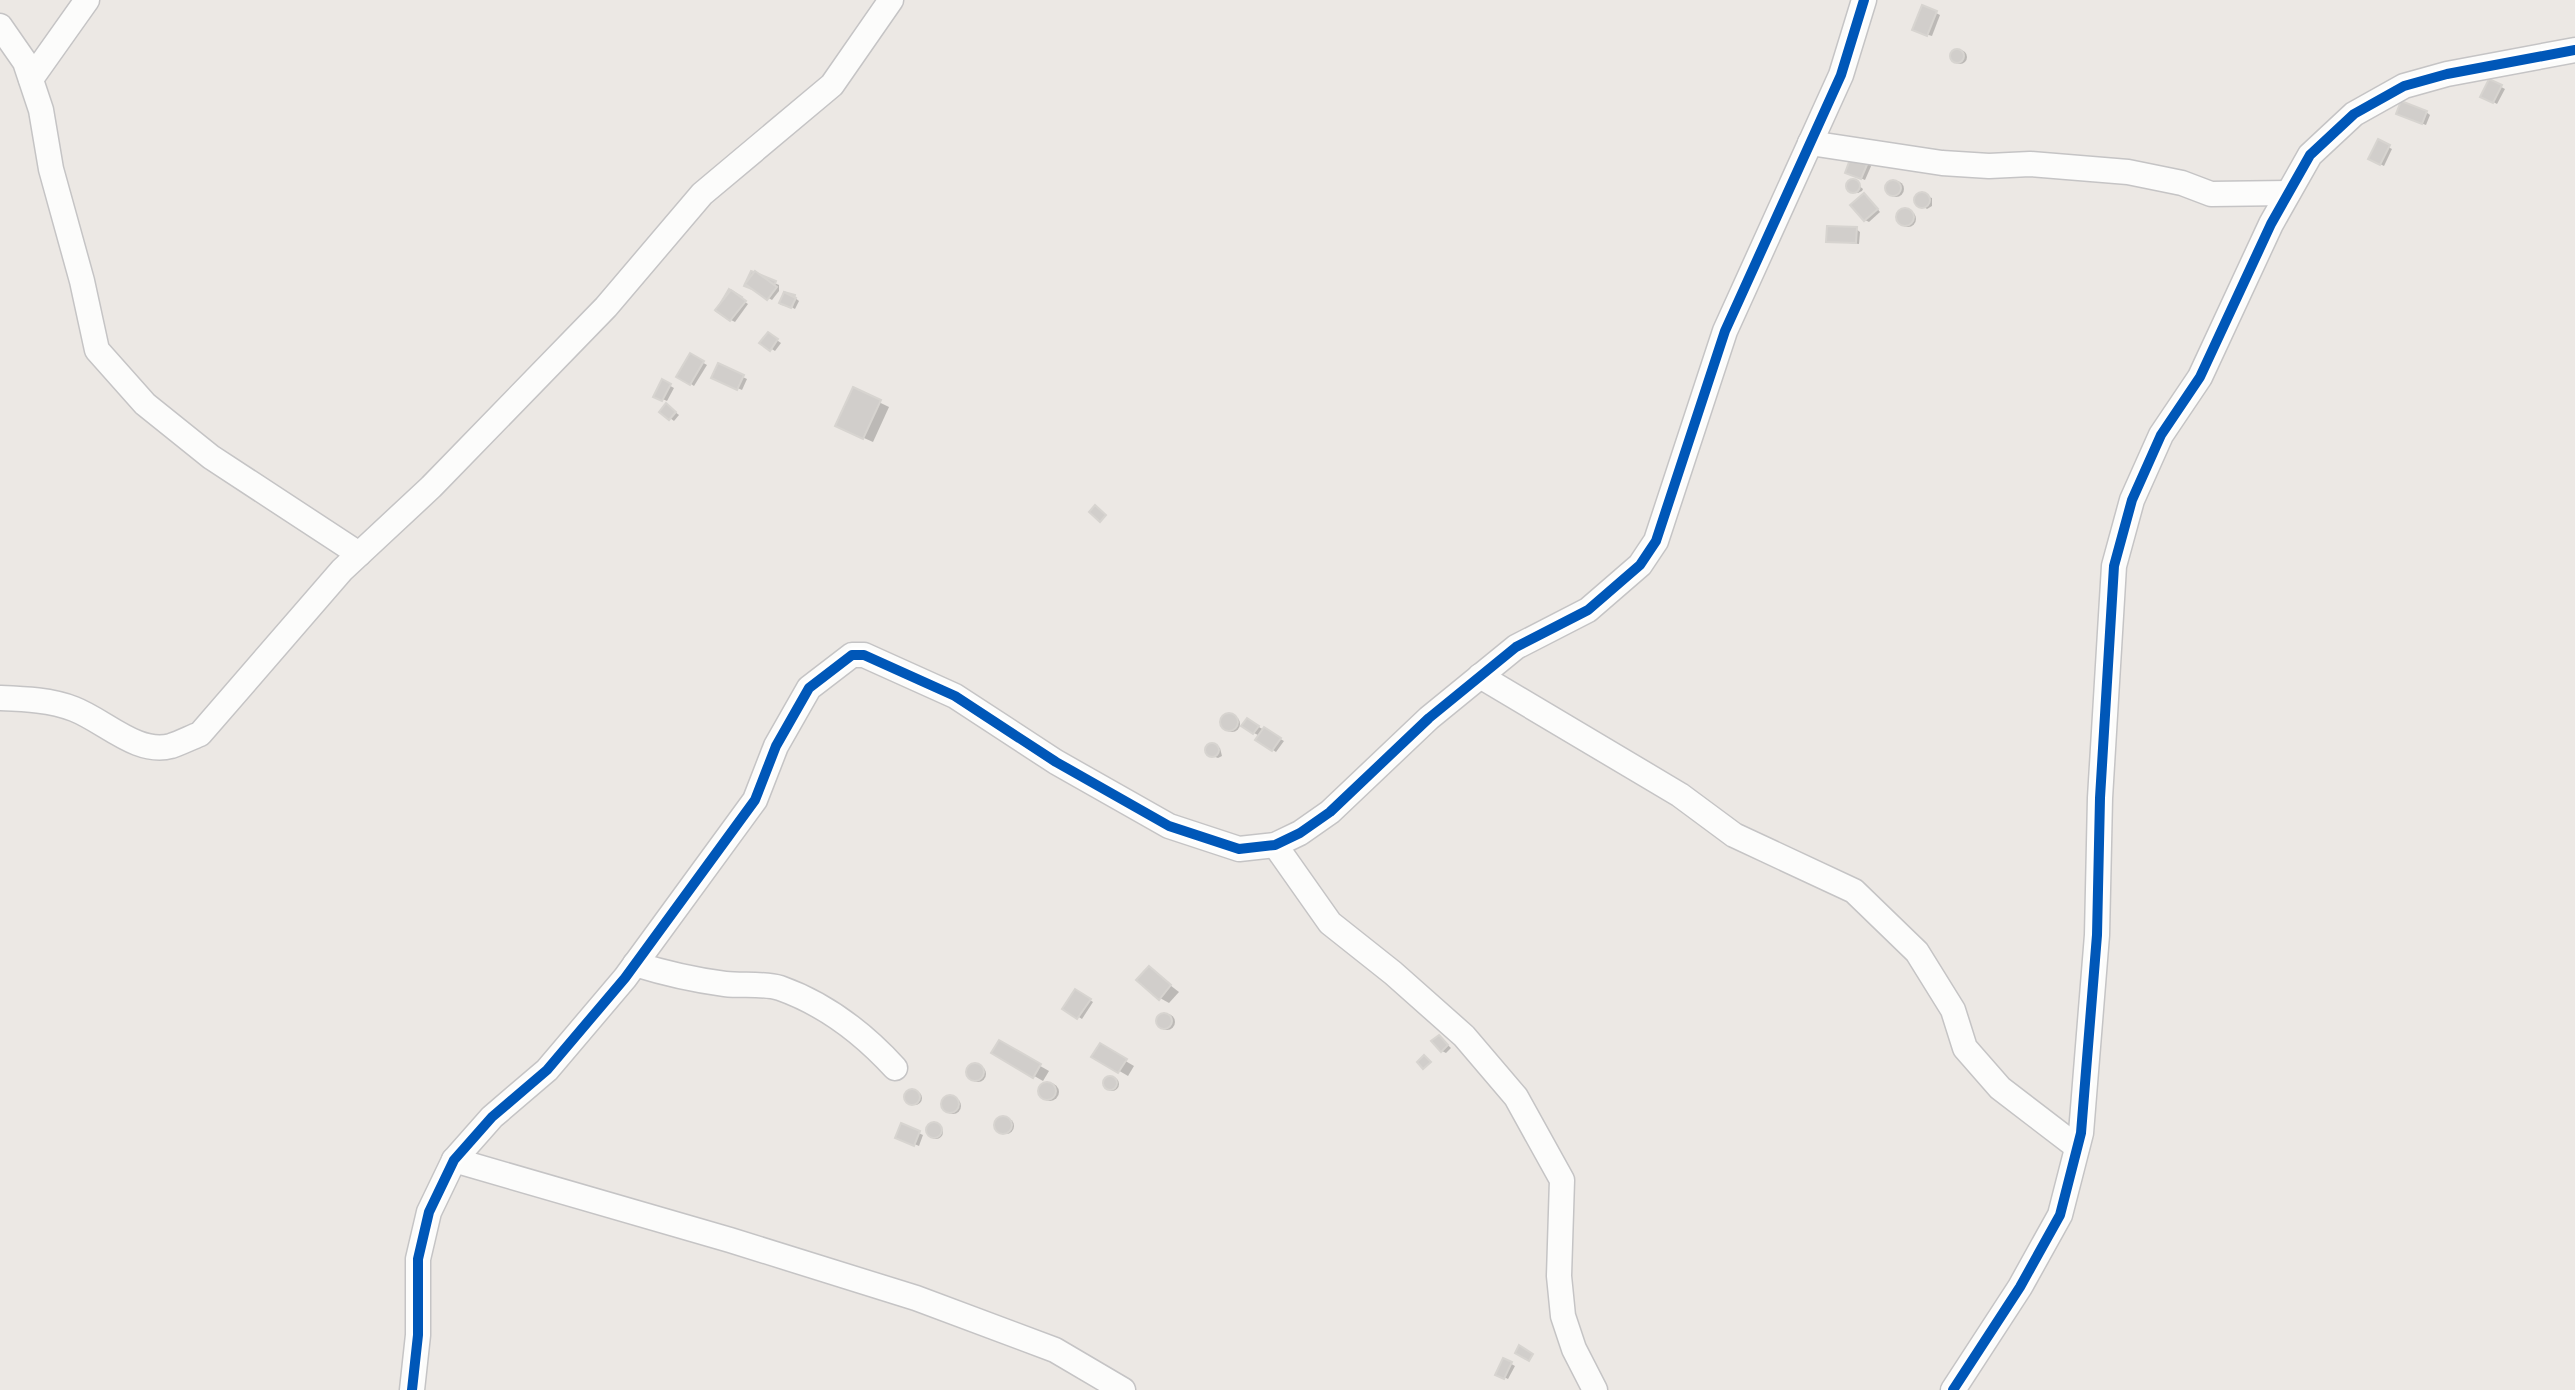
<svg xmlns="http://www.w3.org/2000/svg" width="2575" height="1390" viewBox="0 0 2575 1390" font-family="'Titillium Web',sans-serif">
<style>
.shadow{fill:#0003}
.building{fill:#d1cecb;stroke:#d7d4d0;stroke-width:2}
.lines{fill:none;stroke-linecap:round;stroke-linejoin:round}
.minor-casing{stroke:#c5c4c5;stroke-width:27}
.minor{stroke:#fcfcfb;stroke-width:24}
.cycleway-casing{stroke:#fff;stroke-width:15}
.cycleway{stroke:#0057b8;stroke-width:10}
</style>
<rect width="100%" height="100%" fill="#ece8e4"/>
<!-- shadow -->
<g class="shadow">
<path d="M1936,13L1940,15L1932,36L1918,32Z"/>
<circle cx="1960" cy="57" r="7"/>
<path d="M2490,81L2505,89L2497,104L2483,96Z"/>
<path d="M2426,112L2430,115L2426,125L2402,116Z"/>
<path d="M2378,142L2392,149L2384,166L2370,159Z"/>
<path d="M1854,157L1872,164L1865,180L1851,174Z"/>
<path d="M1853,181L1863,189L1862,191L1858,193L1849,188Z"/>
<circle cx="1896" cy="189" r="8"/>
<path d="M1920,194L1932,198V206L1927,209L1916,201Z"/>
<path d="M1868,198L1880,212L1869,222L1865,220Z"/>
<circle cx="1908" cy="219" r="8"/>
<path d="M1856,229L1860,232L1859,244L1828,241Z"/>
<path d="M752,273L779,285V291L772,300L747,285Z"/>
<path d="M730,292L748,304L735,322L731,320Z"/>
<path d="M794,297L799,301L795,309L782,302Z"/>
<path d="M768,334L781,343L775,351L762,343Z"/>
<path d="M691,356L707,365L694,386L679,376Z"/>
<path d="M719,366L747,379L742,390L713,377Z"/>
<path d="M663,382L674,388L667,401L656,396Z"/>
<path d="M854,390L889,407L873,442L846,430Z"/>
<path d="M670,408L679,415L674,421L661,411Z"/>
<circle cx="1232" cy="724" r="8"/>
<path d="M1248,721L1284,741L1276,752L1258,740L1260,736L1254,733Z"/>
<path d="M1211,745L1220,748L1222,756L1218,758L1210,755L1208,747Z"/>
<path d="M1149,969L1179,992L1169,1003L1160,998Z"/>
<path d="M1076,991L1093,1002L1082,1019L1065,1008Z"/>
<circle cx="1167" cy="1022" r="8"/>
<path d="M1439,1037L1451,1048L1446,1053L1442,1051Z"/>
<path d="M1000,1043L1049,1071L1043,1081L994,1053Z"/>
<path d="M1100,1046L1134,1066L1128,1076L1094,1056Z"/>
<circle cx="978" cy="1074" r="8"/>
<circle cx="1112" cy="1084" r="7"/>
<circle cx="1050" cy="1092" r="9"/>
<circle cx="915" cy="1098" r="7"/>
<circle cx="953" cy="1106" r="8"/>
<circle cx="1006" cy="1126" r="8"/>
<circle cx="936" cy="1132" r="7"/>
<path d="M903,1126L923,1135L919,1146L898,1137Z"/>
<path d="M1504,1360L1515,1366L1508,1379L1498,1374Z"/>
</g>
<!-- building -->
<g class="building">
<path d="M1922,5L1937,11L1927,36L1912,30Z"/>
<circle cx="1957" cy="56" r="7"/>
<path d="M2489,79L2502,85L2493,103L2480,97Z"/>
<path d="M2401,101L2427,111L2422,124L2396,114Z"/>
<path d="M2378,139L2390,145L2380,165L2368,159Z"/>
<path d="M1852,154L1869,160L1861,179L1845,173Z"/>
<circle cx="1853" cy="186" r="7"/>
<circle cx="1893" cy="188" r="8"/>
<circle cx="1922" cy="200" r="8"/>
<path d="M1864,193L1878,209L1864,221L1850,205Z"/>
<circle cx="1905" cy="217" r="9"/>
<path d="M1827,226L1857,227L1856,243L1826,242Z"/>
<path d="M751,271L776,281L770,296L744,286Z"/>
<path d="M755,271L777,287L767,300L745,284Z"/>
<path d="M729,289L742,297L728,319L716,311Z"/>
<path d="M731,290L746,301L730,321L715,310Z"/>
<path d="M784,292L795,295L792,307L781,304Z"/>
<path d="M784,292L796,298L791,308L779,303Z"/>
<path d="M768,332L778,339L770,351L759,343Z"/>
<path d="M690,353L704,361L690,385L676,377Z"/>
<path d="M718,363L744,375L737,390L711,378Z"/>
<path d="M662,379L671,384L662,401L653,397Z"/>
<path d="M853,387L881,400L863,439L835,426Z"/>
<path d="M666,403L676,412L669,420L659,412Z"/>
<path d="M1095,505L1106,515L1100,522L1089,512Z"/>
<circle cx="1229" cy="722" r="9"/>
<path d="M1247,718L1259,726L1253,734L1241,726Z"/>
<path d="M1264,727L1281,738L1272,751L1255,740Z"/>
<circle cx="1212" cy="750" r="7"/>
<path d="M1149,966L1171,985L1159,1000L1136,980Z"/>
<path d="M1075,989L1091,999L1077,1019L1062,1009Z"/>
<circle cx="1164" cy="1021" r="8"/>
<path d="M1439,1035L1448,1045L1441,1052L1431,1041Z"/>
<path d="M999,1040L1041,1064L1033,1078L991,1053Z"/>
<path d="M1100,1043L1127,1059L1118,1073L1091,1057Z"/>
<path d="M1424,1055L1431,1062L1423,1069L1417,1062Z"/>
<circle cx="975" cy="1072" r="9"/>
<circle cx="1110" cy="1083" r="7"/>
<circle cx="1047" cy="1091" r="9"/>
<circle cx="912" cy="1097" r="8"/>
<circle cx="950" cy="1104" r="9"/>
<circle cx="1003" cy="1125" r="9"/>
<circle cx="934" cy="1130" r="8"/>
<path d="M901,1123L920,1131L914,1146L895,1138Z"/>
<path d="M1519,1345L1533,1354L1529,1361L1515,1353Z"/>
<path d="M1503,1358L1512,1362L1504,1379L1495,1375Z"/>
</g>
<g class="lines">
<defs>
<g id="minor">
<path d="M0,26L25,62L41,110L51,169L82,281L97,350L145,404L211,457L359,554"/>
<path d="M31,79L87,0"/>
<path d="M1810,143L1942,163L1989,166L2030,164L2128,172L2182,183L2211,194L2288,193"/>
<path d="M1480,676L1680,795L1734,835L1854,891L1917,952L1953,1010L1965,1048L2000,1088L2077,1147"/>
<path d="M0,698C25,699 51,700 74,709C105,721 137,755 171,746C180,743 190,738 200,734L342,570L431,487L606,307L702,194L832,85L891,0"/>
<path d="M1275,845L1330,923L1393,973L1464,1036L1516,1097L1562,1180L1559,1276L1563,1316L1574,1349L1595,1390"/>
<path d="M635,964C664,973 694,980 725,984C742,986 763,983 780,988C825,1004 863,1033 895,1068"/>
<path d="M454,1160L730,1240L916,1298L1055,1350L1123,1390"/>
<path d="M412,1390L418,1335V1259L429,1212L454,1160L492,1117L547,1070L625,978L755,800L776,746L809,688L852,655H864L955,696L1056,762L1169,826L1239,849L1275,845L1300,833L1330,812L1429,718L1516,647L1588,610L1640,565L1656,541L1725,331L1841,75L1864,0"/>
<path d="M1953,1390L2020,1287L2060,1215L2081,1133L2097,935L2100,798L2114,566L2132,500L2161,435L2200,377L2271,224L2310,155L2354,114L2404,86L2447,74L2575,50"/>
</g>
</defs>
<!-- minor casing -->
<use href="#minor" class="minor-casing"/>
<!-- minor -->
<use href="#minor" class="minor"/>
<defs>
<g id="cycleway">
<path d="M412,1390L418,1335V1259L429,1212L454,1160L492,1117L547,1070L625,978L755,800L776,746L809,688L852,655H864L955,696L1056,762L1169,826L1239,849L1275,845L1300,833L1330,812L1429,718L1516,647L1588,610L1640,565L1656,541L1725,331L1841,75L1864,0"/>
<path d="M1953,1390L2020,1287L2060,1215L2081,1133L2097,935L2100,798L2114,566L2132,500L2161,435L2200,377L2271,224L2310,155L2354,114L2404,86L2447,74L2575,50"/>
</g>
</defs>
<!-- cycleway casing -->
<use href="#cycleway" class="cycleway-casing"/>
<!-- cycleway -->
<use href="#cycleway" class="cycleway"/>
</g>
</svg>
